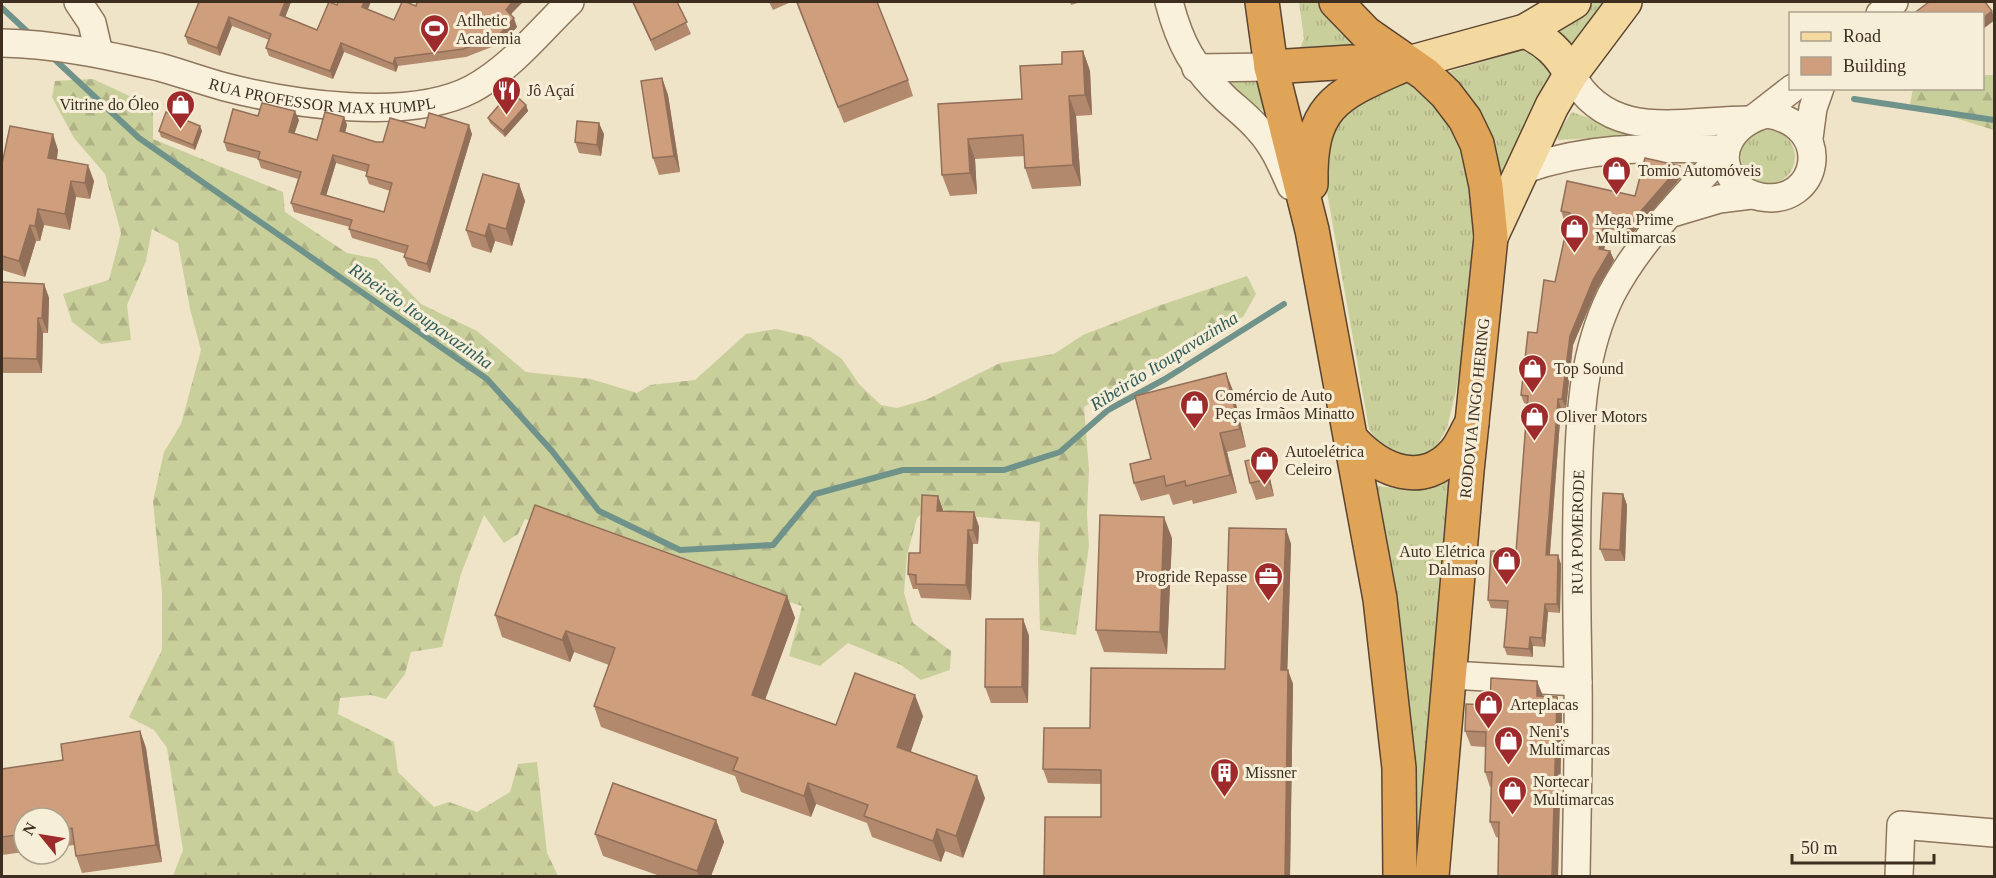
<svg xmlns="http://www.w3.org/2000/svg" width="1996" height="878" viewBox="0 0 1996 878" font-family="Georgia,serif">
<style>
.grass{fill:url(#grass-tufts)}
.forest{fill:url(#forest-firs)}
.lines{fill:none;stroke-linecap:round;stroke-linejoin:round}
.stream{stroke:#6f938a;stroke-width:6}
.minor-casing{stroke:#8d765c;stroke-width:30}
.major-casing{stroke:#5b4430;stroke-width:36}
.highway-casing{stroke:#5b4430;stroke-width:36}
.minor{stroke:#faf1dc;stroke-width:27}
.major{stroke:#f3d9a0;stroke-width:33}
.highway{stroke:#e0a458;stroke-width:33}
.wall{fill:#b2896c;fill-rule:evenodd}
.shaded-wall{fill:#916f58}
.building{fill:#cf9f7d;stroke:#916f58;stroke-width:1.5;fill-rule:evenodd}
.labels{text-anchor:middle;stroke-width:6;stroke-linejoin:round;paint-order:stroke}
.poi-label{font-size:16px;fill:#3d2e20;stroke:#f7eed8;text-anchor:start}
.street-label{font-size:16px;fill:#3d2e20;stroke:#f7eed8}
.water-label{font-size:18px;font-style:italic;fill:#2f5d5a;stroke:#f7eed8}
</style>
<defs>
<pattern id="grass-tufts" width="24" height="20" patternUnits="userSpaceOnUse" patternTransform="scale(1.5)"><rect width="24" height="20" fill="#c9cf9b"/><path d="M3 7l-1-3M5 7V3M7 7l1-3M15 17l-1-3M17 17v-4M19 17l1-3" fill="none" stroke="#aeb285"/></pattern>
<pattern id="forest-firs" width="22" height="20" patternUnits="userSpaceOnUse" patternTransform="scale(1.5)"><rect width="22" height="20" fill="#c9cf9b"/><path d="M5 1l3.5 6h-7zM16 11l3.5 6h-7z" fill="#aeb285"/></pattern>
</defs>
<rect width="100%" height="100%" fill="#f0e4c8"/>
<!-- grass -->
<g class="grass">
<path d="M1299,2H1317L1340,33L1361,46L1296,57L1304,39Z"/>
<path d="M1594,2H1610L1571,52L1545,32Z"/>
<path d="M1521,50L1544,59L1552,75L1529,113L1500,180L1444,73Z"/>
<path d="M1227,80H1261L1266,111L1253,106Z"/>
<path d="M1410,83L1428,92L1458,132L1481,241L1456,391L1447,428L1438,444L1424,458L1410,459L1382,448L1369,429L1324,175C1325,164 1323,147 1327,137C1341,104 1376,86 1410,83Z"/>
<path d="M1572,112L1621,130L1720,128L1708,141L1631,136L1558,140L1557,134Z"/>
<circle cx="1768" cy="157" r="27"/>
<path d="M1454,476L1422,876H1413L1398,675L1376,486L1407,489Z"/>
</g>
<!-- forest -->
<g class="forest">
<path d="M1983,75H1994V130L1910,104L1913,89L1982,88Z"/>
<path d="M93,79L153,107V139L283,192L285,212L347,253L377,259L421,304L477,331L526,372L591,379L637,393L650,385L695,380L746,334L776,329L810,337L842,359L859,384L881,405L897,408L928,399L1000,363L1054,354L1083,335L1158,306L1247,276L1256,294L1243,317L1189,338L1140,373L1084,407L1089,469L1087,514L1089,546L1076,635L1040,630L1038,558L1040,522L979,517L930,507L917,518L907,555L904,593L913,623L951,651L950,670L921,680L901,665L848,643L820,666L789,656L802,606L525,519L518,534L504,543L484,515L461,574L442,647L411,652L405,674L386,699L371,695L340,698L338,714L394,742L398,772L434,807L449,802L477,812L510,792L518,764L537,762L547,853L558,876H173L183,850L167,748L154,730L129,717L162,650V592L153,501L164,452L181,424L201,350L190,309L178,243L152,229L146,261L127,305L131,340L101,344L72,322L63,294L109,280L121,233L105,174L74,138L52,97L55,81Z"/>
</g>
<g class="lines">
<!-- stream -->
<g class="stream">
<path d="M2,8L32,36"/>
<path d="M51,56L139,138L487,379L552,451L599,511L680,550L773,545L815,494L903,470H1004L1060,452L1108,410L1165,379L1284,304"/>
<path d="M1854,99L1994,120"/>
</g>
<defs>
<g id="minor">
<path d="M78,2L92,23L99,53"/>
<path d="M1169,2C1180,44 1193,68 1226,99C1237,109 1249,118 1259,130C1274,146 1282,166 1291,186"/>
<path d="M1880,14L1894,2"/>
<path id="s1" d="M2,43C55,44 107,55 159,67C181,73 203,81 225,87C291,104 409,122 472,89C511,68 539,32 570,2"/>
<path d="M1196,68L1271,67"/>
<path d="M1571,74C1609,144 1682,120 1748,120"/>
<path d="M1767,114C1836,125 1819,207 1761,197C1751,195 1740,190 1734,181C1712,152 1735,121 1767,114Z"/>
<path d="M1757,116L1793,88"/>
<path d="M1809,138L1813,108L1820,88"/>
<path d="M1522,170C1593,145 1651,148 1724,149"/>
<path d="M1672,213L1719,199L1751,195"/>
<path d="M1450,675L1578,682"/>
<path id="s2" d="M1576,876C1577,811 1579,746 1578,681C1577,613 1575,545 1578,477C1580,414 1583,352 1611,295C1639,241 1684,198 1724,153"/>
<path d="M1899,876L1901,825L1994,833"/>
</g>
<g id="major">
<path d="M1525,31C1547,41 1559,53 1571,74"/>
<path d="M1408,63L1525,31L1574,2"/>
<path d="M1491,237L1552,106L1571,74L1625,2"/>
</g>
<g id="highway">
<path d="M1262,2L1271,67L1312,230L1380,599L1399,768L1400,876"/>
<path d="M1336,2L1366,33L1425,74L1446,94L1465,119L1477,144L1486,186L1491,237L1467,471L1432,876"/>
<path d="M1271,67L1351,62L1398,63"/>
<path d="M1311,184C1309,101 1340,94 1408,63"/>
<path d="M1353,441C1381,471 1423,489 1455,452C1462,444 1466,432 1472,423"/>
</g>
</defs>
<!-- minor casing -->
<use href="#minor" class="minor-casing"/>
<!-- major casing -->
<use href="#major" class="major-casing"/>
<!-- highway casing -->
<use href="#highway" class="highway-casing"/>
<!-- minor -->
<use href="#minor" class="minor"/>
<!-- major -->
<use href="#major" class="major"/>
<!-- highway -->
<use href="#highway" class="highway"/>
</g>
<!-- wall -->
<g class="wall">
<path d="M199,2H291L285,17L317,30L337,5L367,10L394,20L416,6L512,13L511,15L517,27L502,43L466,57L398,66L396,72L344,52L333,79L269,56L266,48L269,40L232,26L220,56L188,44L185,36Z"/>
<path d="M632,2H677L691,34L655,51Z"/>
<path d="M769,2H791L773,10Z"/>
<path d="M796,2L908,80L913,96L844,123Z"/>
<path d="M1070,2H1081L1071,5Z"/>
<path d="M1083,51L1090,71L1092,115L1076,116L1081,186L1032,189L1025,168L1024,156L975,159L977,194L950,196L942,175L938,104L1022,99L1062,64Z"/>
<path d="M662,78L668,95L680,172L659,175L653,158Z"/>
<path d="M526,105L528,111L505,137L490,123L488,118Z"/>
<path d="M258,116L299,120L294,134L317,140L344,117L347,125L345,133L376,142H383L425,128L472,134L430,273L408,266L404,257L406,254L352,238L349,229L350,227L294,212L291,203L298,179L261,168L258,159L227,151L224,142ZM336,163L366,172V176L369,184L390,191L384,212L326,195Z"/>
<path d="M159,131H202L195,150L161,137Z"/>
<path d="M604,134L601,156L579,153L575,142Z"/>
<path d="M58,150L57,160L94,181L90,199L76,197L70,230L44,225L40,241H36L25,277L2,270V164Z"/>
<path d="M1680,166L1683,175L1631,235L1609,229L1604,250L1610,251L1614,260L1597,289L1573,345L1566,408H1561L1550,555L1561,564L1560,613L1548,612L1545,647L1533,646V657L1507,655L1504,647L1507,609L1491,608L1488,600L1516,552L1527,404L1524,403L1521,395L1537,333L1555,282L1568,221L1564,220L1561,211L1635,196Z"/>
<path d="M519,184L525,201L512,246L495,241L491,253L472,247L466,230Z"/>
<path d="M2,282L44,284L49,298L48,333H43L42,373H2Z"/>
<path d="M1226,373L1233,391L1246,447L1227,452L1237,493L1193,504L1192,500L1173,505L1169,494L1141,501L1134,483L1151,459Z"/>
<path d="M1263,457L1269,474L1274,496L1256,500L1250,483Z"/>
<path d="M1623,494L1627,505L1625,561H1605L1600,549Z"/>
<path d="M938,496L943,511L974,512L979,527L978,544H973L971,600L921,598L918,589H913L908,574L920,553Z"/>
<path d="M1286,529L1291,544L1287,670L1293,684L1290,876H1044L1101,817V784L1048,783L1043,769L1090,728L1225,669Z"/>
<path d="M1172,538L1167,654L1104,652L1096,630Z"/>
<path d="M787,596L795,618L765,700L836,725L923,716L910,752L985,798L963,858L945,851L941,862L872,837L867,823L816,804L811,817L741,792L735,776L601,727L594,706L609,665L574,652L570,662L502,637L495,615Z"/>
<path d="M1023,619L1029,636L1028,703H991L985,687Z"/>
<path d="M1543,696L1557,697L1562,712L1558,876H1498L1499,838L1496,837L1490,822L1491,787H1490L1485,772V747L1471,746L1465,731L1490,705Z"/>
<path d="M140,731L146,748L162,862L82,873L76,856L74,845L60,847V818H24V852L2,855V769L63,760Z"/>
<path d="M716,820L724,842L711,876H660L603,856L595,834Z"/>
</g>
<!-- shaded-wall -->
<g class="shaded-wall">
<path d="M285,2H291L283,23L280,15Z"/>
<path d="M364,2H371L365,16L362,7Z"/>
<path d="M512,2H523L512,13L509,18L506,10Z"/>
<path d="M1992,11L1995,20L1983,29V18Z"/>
<path d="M229,17L232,26L220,56L217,48Z"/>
<path d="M514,18L517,27L502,43L499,35Z"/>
<path d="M341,43L344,52L333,79L330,71Z"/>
<path d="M1083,51L1090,71L1092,115L1085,95Z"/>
<path d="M395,58L398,66L396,72L393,64Z"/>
<path d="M662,78L668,95L680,172L674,156Z"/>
<path d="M1069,96L1076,116L1081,186L1073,165Z"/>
<path d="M526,105L528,111L505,137L503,131Z"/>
<path d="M295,111L299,120L292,141L289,132Z"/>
<path d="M344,117L347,125L343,140L340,131Z"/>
<path d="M599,123L604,134L601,156L597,145Z"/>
<path d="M469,125L472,134L430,273L427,264Z"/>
<path d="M200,126L202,131L195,150L193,145Z"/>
<path d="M53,134L58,150L54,174L48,158Z"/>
<path d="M968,139L975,159L977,194L970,173Z"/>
<path d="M333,155L336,163L324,203L321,194Z"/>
<path d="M88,165L94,181L90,199L85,183Z"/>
<path d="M1680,166L1683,175L1631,235L1628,226Z"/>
<path d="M71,181L76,197L70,230L65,214Z"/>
<path d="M519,184L525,201L512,246L506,229Z"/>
<path d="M38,209L44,225L40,241L35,226Z"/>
<path d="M1605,220L1609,229L1602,258L1599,249Z"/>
<path d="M489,224L495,241L491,253L485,236Z"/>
<path d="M30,225L36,241L25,277L19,261Z"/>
<path d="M1610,251L1614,260L1597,289L1573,345L1566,408L1562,399L1570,336L1593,280Z"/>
<path d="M44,284L49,298L48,333L42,318Z"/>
<path d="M38,318L43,333L42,373L37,359Z"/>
<path d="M1226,373L1233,391L1246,447L1240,429Z"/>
<path d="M1558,399L1561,408L1549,563L1546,555Z"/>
<path d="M1220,433L1227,452L1237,493L1230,475Z"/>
<path d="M1263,457L1269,474L1274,496L1268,479Z"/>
<path d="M1623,494L1627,505L1625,561L1620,550Z"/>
<path d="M938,496L943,510V526L937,511Z"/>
<path d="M974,512L979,527L978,544L973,530Z"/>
<path d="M1164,517L1172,538L1167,654L1160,632Z"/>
<path d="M1286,529L1291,544L1287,684L1281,670Z"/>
<path d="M968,530L973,544L971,600L966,585Z"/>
<path d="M1558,555L1561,564L1560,613L1557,604Z"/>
<path d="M787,596L795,618L759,716L752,695Z"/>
<path d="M1545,604L1548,612L1545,647L1542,638Z"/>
<path d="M1023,619L1029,636L1028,703L1022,687Z"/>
<path d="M566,631L574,652L570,662L562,640Z"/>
<path d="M1530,637L1533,646V657L1529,649Z"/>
<path d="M1288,670L1293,684L1290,876H1285Z"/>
<path d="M1537,681L1543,696L1542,711L1537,696Z"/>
<path d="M915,695L923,716L905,769L897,747Z"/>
<path d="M1557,697L1562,712L1558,876H1552Z"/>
<path d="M140,731L146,748L162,862L156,845Z"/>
<path d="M977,776L985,798L963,858L956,836Z"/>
<path d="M808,783L816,804L811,817L804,796Z"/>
<path d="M716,820L724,842L711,876H699L697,871Z"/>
<path d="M937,829L945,851L941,862L933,841Z"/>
</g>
<!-- building -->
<g class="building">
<path d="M199,2H285L280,15L317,30L329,2L337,5L338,2H364L362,7L394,20L402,2H406L416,6L417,2H512L506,10L514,18L499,35L463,49L395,58L393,64L341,43L330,71L266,48L271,34L229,17L217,48L185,36Z"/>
<path d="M633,2H677L687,22L651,40Z"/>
<path d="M797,2H877L908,80L838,107Z"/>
<path d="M1929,2H1985L1992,11L1983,18V14H1913Z"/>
<path d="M1083,51L1085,95L1069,96L1073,165L1025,168L1023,135L968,139L970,173L942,175L938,104L1022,99L1020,66L1062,64V52Z"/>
<path d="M662,78L674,156L653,158L641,81Z"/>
<path d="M511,91L526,105L503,131L488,118Z"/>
<path d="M262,103L295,111L289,132L317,140L325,112L344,117L340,131L376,142H383L390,118L425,128L429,113L469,125L427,264L404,257L408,246L349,229L352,220L291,203L301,172L258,159L260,152L224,142L233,109L258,116ZM333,155L369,165L366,176L392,183L384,212L321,194Z"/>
<path d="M166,112L200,126L193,145L159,131Z"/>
<path d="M577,121L599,123L597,145L575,142Z"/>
<path d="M10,126L53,134L48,158L88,165L85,183L71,181L65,214L38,209L35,226L30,225L19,261L2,256V164Z"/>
<path d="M1645,158L1680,166L1628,226L1605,220L1599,249L1610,251L1593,280L1570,336L1562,399H1558L1546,555H1558L1557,604H1545L1542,638L1530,637L1529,649L1504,647L1508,601L1488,600L1491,551L1516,552L1528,396L1521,395L1528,332L1537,333L1544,280L1555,282L1570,213L1561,211L1567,181L1635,196Z"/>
<path d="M483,174L519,184L506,229L489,224L485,236L466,230Z"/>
<path d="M2,282L44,284L42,318H38L37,359L2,358Z"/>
<path d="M1226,373L1240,429L1220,433L1230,475L1186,486L1185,481L1166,486L1164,476L1134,483L1130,464L1151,459L1135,396Z"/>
<path d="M1263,457L1268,479L1250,483L1245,461Z"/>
<path d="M1603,493L1623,494L1620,550L1600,549Z"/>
<path d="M922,495L938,496L937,511L974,512L973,530H968L966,585L916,584V575L908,574L909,553H920Z"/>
<path d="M535,505L787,596L752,695L836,725L855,673L915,695L897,747L977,776L956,836L937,829L933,841L864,816L868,805L808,783L804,796L733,770L738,758L594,706L615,648L566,631L562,640L495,615Z"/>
<path d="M1100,515L1164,517L1160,632L1096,630Z"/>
<path d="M1229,528L1286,529L1281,670H1288L1285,876H1044L1045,817H1101V770L1043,769L1044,728H1090L1091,668L1225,669Z"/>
<path d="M986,619H1023L1022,687H985Z"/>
<path d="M1491,678L1537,681V696L1557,697L1552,876H1498L1499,822H1490L1492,772H1485L1486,732L1465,731L1466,704L1490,705Z"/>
<path d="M140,731L156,845L76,856L72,828L60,830V818H24V834L2,837V769L63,760L61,744Z"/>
<path d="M613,783L716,820L697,871L595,834Z"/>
</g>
<!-- icons -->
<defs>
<symbol id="stadium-pin" viewBox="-11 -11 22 30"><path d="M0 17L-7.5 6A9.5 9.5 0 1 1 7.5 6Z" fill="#9e2a2b" stroke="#f7eed8"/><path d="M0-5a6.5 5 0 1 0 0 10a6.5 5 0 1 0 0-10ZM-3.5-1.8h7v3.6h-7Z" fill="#fff"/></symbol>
<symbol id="restaurant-pin" viewBox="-11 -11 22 30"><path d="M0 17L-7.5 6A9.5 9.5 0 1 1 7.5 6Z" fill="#9e2a2b" stroke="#f7eed8"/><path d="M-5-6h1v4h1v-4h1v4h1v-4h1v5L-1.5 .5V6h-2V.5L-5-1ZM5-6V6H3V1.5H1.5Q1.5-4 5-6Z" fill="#fff"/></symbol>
<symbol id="shop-pin" viewBox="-11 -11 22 30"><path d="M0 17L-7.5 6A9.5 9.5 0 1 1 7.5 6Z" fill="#9e2a2b" stroke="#f7eed8"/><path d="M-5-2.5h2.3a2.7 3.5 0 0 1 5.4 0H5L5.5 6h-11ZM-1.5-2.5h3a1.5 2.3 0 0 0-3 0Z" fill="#fff"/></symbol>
<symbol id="office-pin" viewBox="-11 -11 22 30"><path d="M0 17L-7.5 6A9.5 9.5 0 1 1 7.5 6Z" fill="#9e2a2b" stroke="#f7eed8"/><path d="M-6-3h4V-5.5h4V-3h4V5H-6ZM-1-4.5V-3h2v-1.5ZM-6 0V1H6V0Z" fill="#fff"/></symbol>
<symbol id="building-pin" viewBox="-11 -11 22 30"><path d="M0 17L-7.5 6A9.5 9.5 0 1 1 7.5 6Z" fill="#9e2a2b" stroke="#f7eed8"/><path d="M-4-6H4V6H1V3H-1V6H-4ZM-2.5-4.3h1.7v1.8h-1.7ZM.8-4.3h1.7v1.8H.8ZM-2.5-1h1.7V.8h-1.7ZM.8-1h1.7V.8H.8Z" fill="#fff"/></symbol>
</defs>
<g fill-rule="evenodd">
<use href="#stadium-pin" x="418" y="12" width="33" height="45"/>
<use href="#restaurant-pin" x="490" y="74" width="33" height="45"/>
<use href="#shop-pin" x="164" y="88" width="33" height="45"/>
<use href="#shop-pin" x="1600" y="154" width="33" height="45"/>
<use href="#shop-pin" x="1558" y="212" width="33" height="45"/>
<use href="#shop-pin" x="1516" y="352" width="33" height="45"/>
<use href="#shop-pin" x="1178" y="388" width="33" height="45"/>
<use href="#shop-pin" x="1518" y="400" width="33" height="45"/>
<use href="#shop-pin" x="1248" y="444" width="33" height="45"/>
<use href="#shop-pin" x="1490" y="544" width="33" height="45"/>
<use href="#office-pin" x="1252" y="560" width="33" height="45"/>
<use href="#shop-pin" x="1472" y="688" width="33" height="45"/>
<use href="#shop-pin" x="1492" y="724" width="33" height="45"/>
<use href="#building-pin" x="1208" y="756" width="33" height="45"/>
<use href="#shop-pin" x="1496" y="774" width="33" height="45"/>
</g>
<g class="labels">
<!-- poi labels -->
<g class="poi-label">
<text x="456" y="26">Atlhetic<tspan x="456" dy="18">Academia</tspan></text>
<text x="527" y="96">Jô Açaí</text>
<text x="159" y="110" text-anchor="end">Vitrine do Óleo</text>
<text x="1638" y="176">Tomio Automóveis</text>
<text x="1595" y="225">Mega Prime<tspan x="1595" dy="18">Multimarcas</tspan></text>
<text x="1554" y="374">Top Sound</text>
<text x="1215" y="401">Comércio de Auto<tspan x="1215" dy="18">Peças Irmãos Minatto</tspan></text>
<text x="1556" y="422">Oliver Motors</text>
<text x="1285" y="457">Autoelétrica<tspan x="1285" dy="18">Celeiro</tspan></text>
<text x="1485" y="557" text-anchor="end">Auto Elétrica<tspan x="1485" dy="18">Dalmaso</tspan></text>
<text x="1247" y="582" text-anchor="end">Progride Repasse</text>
<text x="1510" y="710">Arteplacas</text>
<text x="1529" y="737">Neni's<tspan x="1529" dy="18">Multimarcas</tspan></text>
<text x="1245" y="778">Missner</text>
<text x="1533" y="787">Nortecar<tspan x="1533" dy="18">Multimarcas</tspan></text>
</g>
<!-- street labels -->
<g class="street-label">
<text dy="6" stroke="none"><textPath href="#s1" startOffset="326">RUA PROFESSOR MAX HUMPL</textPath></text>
<text transform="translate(1474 408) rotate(-84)" y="6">RODOVIA INGO HERING</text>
<text dy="6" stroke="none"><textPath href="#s2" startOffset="344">RUA POMERODE</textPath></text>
</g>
<!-- water labels -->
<g class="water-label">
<text transform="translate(421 316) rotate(35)" y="6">Ribeirão Itoupavazinha</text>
<text transform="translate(1164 361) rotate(-32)" y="6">Ribeirão Itoupavazinha</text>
</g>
</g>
<!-- border -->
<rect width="1996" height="878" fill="none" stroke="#3d2e20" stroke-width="6"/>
<!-- legend -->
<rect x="1789" y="12" width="195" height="78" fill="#f7eed8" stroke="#ada18e" stroke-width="1.5"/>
<rect x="1801" y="32" width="30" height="9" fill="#f3d9a0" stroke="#ada18e" stroke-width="1.5"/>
<text x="1843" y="42" font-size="18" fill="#3d2e20">Road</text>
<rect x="1801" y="57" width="30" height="18" fill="#cf9f7d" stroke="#ada18e" stroke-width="1.5"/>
<text x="1843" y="72" font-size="18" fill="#3d2e20">Building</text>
<!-- north arrow -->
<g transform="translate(42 836) rotate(300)"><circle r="28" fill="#f7eed8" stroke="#ada18e" stroke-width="1.5"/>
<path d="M0-4.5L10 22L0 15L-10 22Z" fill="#9e2a2b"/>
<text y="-9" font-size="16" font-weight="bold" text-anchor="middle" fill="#3d2e20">N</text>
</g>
<!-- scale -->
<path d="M1792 854v9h142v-9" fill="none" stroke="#3d2e20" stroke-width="3"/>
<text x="1801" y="854" font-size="18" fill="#3d2e20" stroke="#f7eed8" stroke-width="4.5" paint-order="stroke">50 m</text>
</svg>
